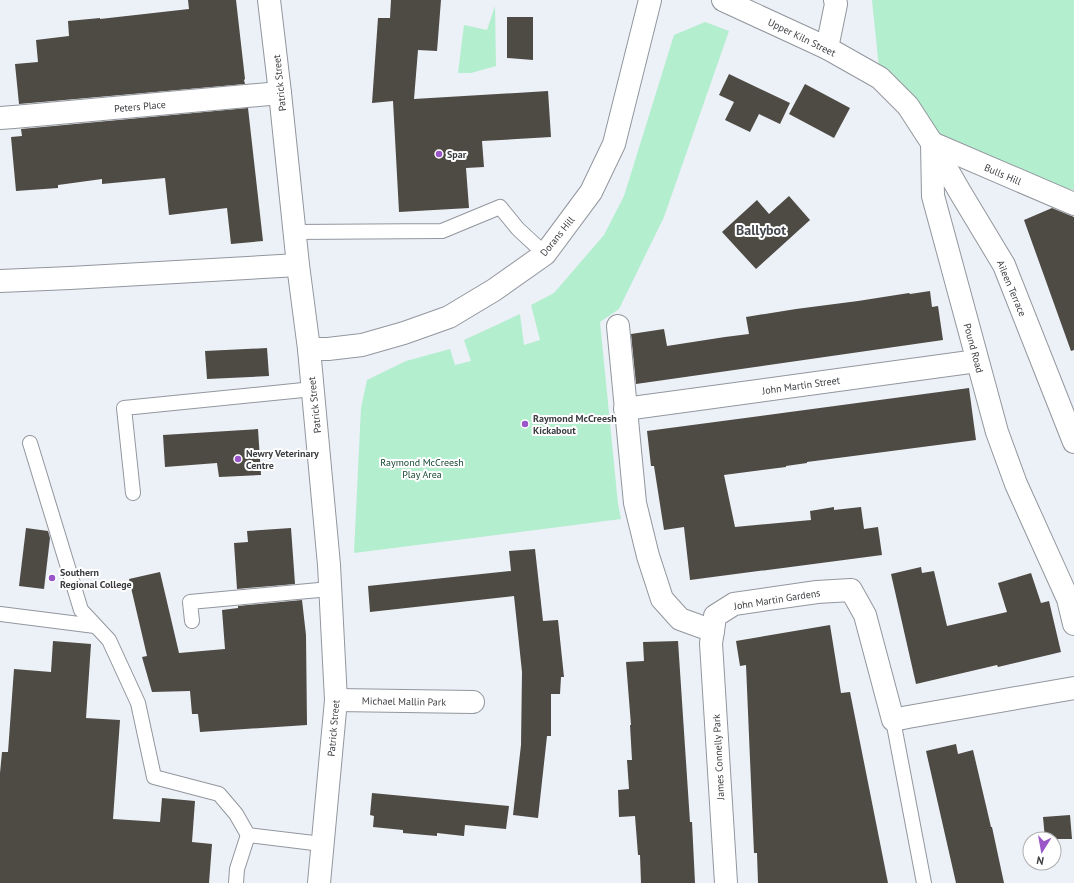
<svg xmlns="http://www.w3.org/2000/svg" width="1074" height="883" viewBox="0 0 1074 883" font-family="'PT Sans',sans-serif">
<style>
.green{fill:#b3eece}
.building{fill:#4e4a44}
.lines{fill:none;stroke-linecap:round;stroke-linejoin:round}
.lane-casing{stroke:#92969d;stroke-width:16}
.street-casing{stroke:#92969d;stroke-width:24}
.secondary-casing{stroke:#92969d;stroke-width:24}
.lane{stroke:#fff;stroke-width:14}
.street{stroke:#fff;stroke-width:22}
.secondary{stroke:#fff;stroke-width:22}
.poi-dot{fill:#9a55c9;stroke:#fff;stroke-width:1.5}
.labels{text-anchor:middle;stroke-width:4;stroke-linejoin:round;paint-order:stroke}
.street-label{font-size:10px;fill:#3b3d40;stroke:#fff}
.poi-label{font-size:10px;font-weight:bold;fill:#3b3d40;stroke:#fff;text-anchor:start}
.park-label{font-size:10px;fill:#164631;stroke:#fff}
.district-label{font-size:14px;font-weight:bold;fill:#43464c;stroke:#fff}
</style>
<rect width="100%" height="100%" fill="#ecf0f7"/>
<!-- green -->
<g class="green">
<path d="M872,0H1074V190L1012,178L956,154L880,78Z"/>
<path d="M495,6L496,66L471,73H458L464,25L487,30Z"/>
<path d="M705,22L729,31L664,217L619,309L600,322L618,504L621,519L354,553L361,408L367,380L406,361L450,349L455,365L471,361L464,340L520,314L524,345L540,340L531,305L554,293L604,235L624,196L674,35Z"/>
</g>
<!-- building -->
<g class="building">
<path d="M188,0H236L245,79L244,80L245,84L19,104L15,64L38,62L36,40L69,36L68,21L100,18V19L189,9Z"/>
<path d="M391,0H441L437,51L418,50L414,99L548,91L551,137L482,141L484,167L466,168L469,208L399,212L393,101L372,103L378,18H390Z"/>
<path d="M507,17H533V60L507,58Z"/>
<path d="M729,74L790,103L780,124L759,114L750,132L725,120L734,102L719,95Z"/>
<path d="M805,84L850,108L834,138L789,114Z"/>
<path d="M248,108L263,241L231,244L227,208L169,215L165,178L102,184V179L58,185V188L16,191L11,137L22,136L21,129Z"/>
<path d="M789,196L810,220L756,269L722,232L757,200L769,214Z"/>
<path d="M1052,208L1069,215L1074,217V350L1071,351L1024,220Z"/>
<path d="M930,291L932,307L938,306L943,340L636,384L631,334L664,329L667,346L725,337L749,334L746,317L796,309L858,301L909,293L910,294Z"/>
<path d="M267,348L269,376L207,379L205,351Z"/>
<path d="M969,388L976,440L807,462V463L786,466V467L724,475L735,527L811,520L810,511L834,507V510L861,507L864,529L878,527L882,555L690,580L684,527L664,530L654,466H651L647,431Z"/>
<path d="M258,429L261,475L219,477L217,463L165,467L163,435Z"/>
<path d="M26,528L48,531L50,538L44,589L19,586Z"/>
<path d="M291,528L295,584L237,589L234,543L248,542L247,531Z"/>
<path d="M535,549L543,621L558,620L564,677H561L560,694H551V736H547L538,818L513,815L521,745L522,672L514,596L370,612L368,586L511,571L509,551Z"/>
<path d="M921,567L922,573L934,571L947,626L1007,612L998,583L1031,573L1041,603L1049,601L1061,652L998,667L997,665L916,684L891,574Z"/>
<path d="M160,572L179,653L225,649L222,610L238,608V606L302,600L306,635L307,725L200,732L198,714H192L190,691L152,692L142,657L147,656L129,579Z"/>
<path d="M830,625L841,693L850,692L888,883H758L757,853H754L746,665L740,666L736,641Z"/>
<path d="M53,641L91,644L86,718L120,720L113,819L160,822L162,798L195,801L192,842L212,844L209,883H0V773L2,752H8L14,669L51,672Z"/>
<path d="M678,641L690,822H692L695,883H641L640,855H638L635,816L619,817L618,790L629,789L627,760H632L630,725H631L626,662L644,661L643,642Z"/>
<path d="M956,744L958,754L973,750L991,827H992L1004,883H956L926,751Z"/>
<path d="M372,793L509,806L506,829L465,825L464,836L437,833V836L403,833V830L373,827L374,816L370,815Z"/>
<path d="M1070,815L1072,839H1045L1043,817Z"/>
</g>
<g class="lines">
<defs>
<g id="lane">
<path d="M294,232L442,231L500,207L518,229L545,254"/>
<path d="M30,443L81,610L109,640L138,703L154,777L219,794L236,814L248,835L322,844"/>
<path d="M133,493L124,408L313,389"/>
<path d="M0,614L95,626"/>
<path d="M192,621L190,602L330,589"/>
<path d="M893,720L924,883"/>
<path d="M236,883L237,869L248,835"/>
</g>
<g id="street">
<path d="M723,0L827,48L880,78L908,106L932,143L933,196L997,432L1016,484L1068,599L1074,624"/>
<path d="M827,48L836,4L835,0"/>
<path d="M0,118L14,117L280,93"/>
<path d="M932,143L1074,204"/>
<path d="M933,145L960,192L1004,265L1074,442"/>
<path d="M0,281L70,278L298,265"/>
<path d="M618,326L635,503L648,556L662,599L680,619L713,631L715,616L734,604L817,592L851,590L865,615L893,720L908,717L1074,688"/>
<path d="M625,409L977,361"/>
<path d="M713,631L711,643L726,883"/>
<path d="M336,700L473,702"/>
</g>
<g id="secondary">
<path d="M269,0L280,93L298,265L309,349L329,565L336,700L319,883"/>
<path d="M309,349H328L362,345L404,333L449,317L494,290L545,254L591,192L614,144L650,0"/>
</g>
</defs>
<!-- lane casing -->
<use href="#lane" class="lane-casing"/>
<!-- street casing -->
<use href="#street" class="street-casing"/>
<!-- secondary casing -->
<use href="#secondary" class="secondary-casing"/>
<!-- lane -->
<use href="#lane" class="lane"/>
<!-- street -->
<use href="#street" class="street"/>
<!-- secondary -->
<use href="#secondary" class="secondary"/>
</g>
<!-- markers -->
<g class="poi-dot">
<circle cx="439" cy="154" r="4"/>
<circle cx="525" cy="424" r="4"/>
<circle cx="238" cy="459" r="4"/>
<circle cx="52" cy="578" r="4"/>
</g>
<g class="labels">
<!-- street labels -->
<g class="street-label">
<text transform="translate(802 37) rotate(26)" y="4">Upper Kiln Street</text>
<text transform="translate(279 83) rotate(-96)" y="4">Patrick Street</text>
<text transform="translate(140 106) rotate(-5)" y="4">Peters Place</text>
<text transform="translate(1003 174) rotate(23)" y="4">Bulls Hill</text>
<text transform="translate(557 236) rotate(-51)" y="4">Dorans Hill</text>
<text transform="translate(1012 288) rotate(67)" y="4">Aileen Terrace</text>
<text transform="translate(974 348) rotate(75)" y="4">Pound Road</text>
<text transform="translate(801 385) rotate(-8)" y="4">John Martin Street</text>
<text transform="translate(314 405) rotate(-96)" y="4">Patrick Street</text>
<text transform="translate(777 599) rotate(-9)" y="4">John Martin Gardens</text>
<text transform="translate(404 701) rotate(1)" y="4">Michael Mallin Park</text>
<text transform="translate(333 728) rotate(-85)" y="4">Patrick Street</text>
<text transform="translate(718 757) rotate(-93)" y="4">James Connelly Park</text>
</g>
<!-- poi labels -->
<g class="poi-label">
<text x="447" y="158">Spar</text>
<text x="533" y="422">Raymond McCreesh<tspan x="533" dy="12">Kickabout</tspan></text>
<text x="246" y="457">Newry Veterinary<tspan x="246" dy="12">Centre</tspan></text>
<text x="60" y="576">Southern<tspan x="60" dy="12">Regional College</tspan></text>
</g>
<!-- park labels -->
<g class="park-label">
<text x="422" y="466">Raymond McCreesh<tspan x="422" dy="12">Play Area</tspan></text>
</g>
<!-- district labels -->
<g class="district-label">
<text x="761" y="235">Ballybot</text>
</g>
</g>
<!-- north arrow -->
<g transform="translate(1042 851) rotate(191)"><circle r="19" fill="#ffffff" stroke="#b1b1b3"/>
<path d="M0-3L7 15L0 10L-7 15Z" fill="#9a55c9"/>
<text y="-6" font-size="11" font-weight="bold" text-anchor="middle" fill="#3b3d40">N</text>
</g>
</svg>
